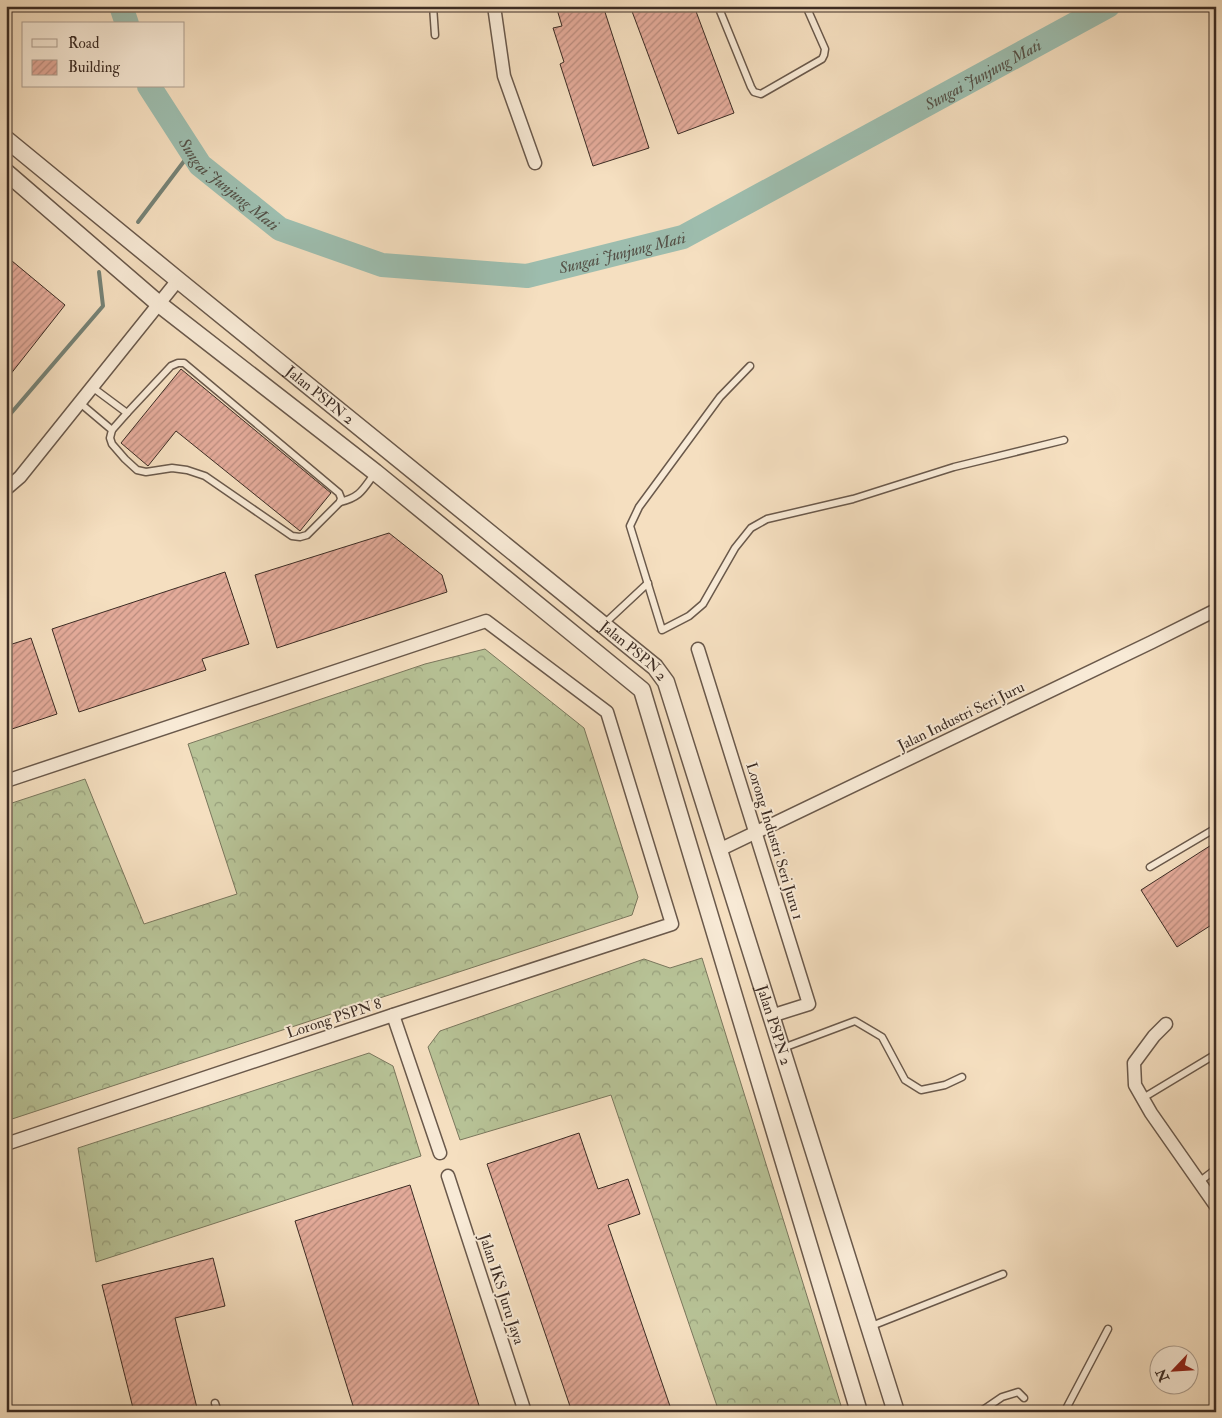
<svg xmlns="http://www.w3.org/2000/svg" width="1222" height="1418" viewBox="0 0 1222 1418" font-family="'IM FELL Double Pica',serif">
<style>
.forest{fill:url(#forest-crowns);stroke:#7a775d}
.lines{fill:none;stroke-linecap:round;stroke-linejoin:round}
.stream{stroke:#768377;stroke-width:4}
.river{stroke:#9dbdae;stroke-width:24}
.building{fill:url(#building-hatch);stroke:#3c2c24}
.service-casing{stroke:#6a594b;stroke-width:9}
.minor-casing{stroke:#6a594b;stroke-width:15}
.tertiary-casing{stroke:#6a594b;stroke-width:19}
.service{stroke:#f8ead6;stroke-width:6}
.minor{stroke:#f8ead6;stroke-width:12}
.tertiary{stroke:#f8ead6;stroke-width:16}
.labels{text-anchor:middle;stroke-width:4;stroke-linejoin:round;paint-order:stroke}
.street-label{font-size:15px;fill:#3c2c24;stroke:#f8ead6}
.water-label{font-size:16px;font-style:italic;fill:#545046;stroke:#f8ead6}
</style>
<defs>
<pattern id="forest-crowns" width="20" height="18" patternUnits="userSpaceOnUse" patternTransform="scale(1.25)"><rect width="20" height="18" fill="#b7c296"/><path d="M2 6a3 3 0 1 1 6 0M12 15a3 3 0 1 1 6 0" fill="none" stroke="#969e7a"/></pattern>
<pattern id="building-hatch" width="6" height="6" patternUnits="userSpaceOnUse" patternTransform="scale(1.25)"><rect width="6" height="6" fill="#e3aa99"/><path d="M-1 1l2-2M0 6l6-6M5 7l2-2" fill="none" stroke="#b98b7d"/></pattern>
</defs>
<rect width="100%" height="100%" fill="#f5dfc0"/>
<filter id="stains"><feTurbulence type="fractalNoise" baseFrequency=".004" numOctaves="4"/><feColorMatrix values="0 0 0 0 .2 0 0 0 0 .09 0 0 0 0 .02 0 0 0 .5 -.17"/></filter>
<radialGradient id="worn" r=".72"><stop offset=".6" stop-color="#630" stop-opacity="0"/><stop offset="1" stop-color="#630" stop-opacity=".3"/></radialGradient>
<!-- forest -->
<g class="forest">
<path d="M485,649L584,728L638,897L632,915L6,1121V805L85,779L144,924L237,894L188,744L425,664Z"/>
<path d="M702,958L843,1412H719L611,1095L460,1140L428,1047L440,1031L644,959L670,968Z"/>
<path d="M369,1053L393,1066L421,1156L96,1262L78,1148Z"/>
</g>
<g class="lines">
<!-- stream -->
<g class="stream">
<path d="M138,222L191,152"/>
<path d="M6,419L103,306L99,272"/>
</g>
<!-- river -->
<g class="river">
<path d="M121,6L127,24"/>
<path id="s1" d="M149,86L200,165L280,229L382,265L527,276L683,237L1108,6"/>
</g>
</g>
<!-- building -->
<g class="building">
<path d="M556,6H603L649,148L593,166L560,64L564,62L553,28L562,26Z"/>
<path d="M630,6H694L734,113L678,134Z"/>
<path d="M6,256L65,305L6,380Z"/>
<path d="M181,369L331,493L300,531L176,431L148,466L121,443Z"/>
<path d="M389,533L442,575L447,592L277,648L255,575Z"/>
<path d="M225,572L249,644L202,659L206,670L79,712L52,629Z"/>
<path d="M31,638L57,714L6,731V646Z"/>
<path d="M1216,842V922L1177,947L1141,890Z"/>
<path d="M579,1133L598,1189L628,1179L640,1214L608,1225L672,1412H572L487,1164Z"/>
<path d="M410,1185L481,1412H355L295,1221Z"/>
<path d="M213,1258L225,1306L175,1318L197,1408L180,1412H134L102,1285Z"/>
</g>
<g class="lines">
<defs>
<g id="service">
<path d="M433,6L435,35"/>
<path d="M718,6L751,87L754,92L761,94L822,59L824,55L825,49L806,6"/>
<path d="M750,366L720,397L639,507L630,526L662,630L689,616L703,604L735,548L751,528L767,519L853,499L954,467L1064,440"/>
<path d="M80,403L112,430L110,438L112,444L125,459L137,470L146,472L172,468L187,470L205,476L292,536L300,537L307,535L340,502L341,498L339,493L184,363H178L171,366L127,413L92,387"/>
<path d="M112,430L127,413"/>
<path d="M340,502C361,497 363,489 375,473"/>
<path d="M603,625L648,583"/>
<path d="M1150,867L1216,828"/>
<path d="M783,1048L855,1021L882,1037L905,1080L921,1090L945,1085L962,1077"/>
<path d="M1143,1098L1216,1054"/>
<path d="M1199,1182L1216,1169"/>
<path d="M869,1327L1003,1274"/>
<path d="M215,1403L218,1412"/>
<path d="M980,1412L1002,1397L1018,1392L1024,1398"/>
<path d="M1067,1412V1407L1108,1329"/>
</g>
<g id="minor">
<path d="M494,6L504,76L535,163"/>
<path d="M6,489L20,477L178,280"/>
<path d="M698,649L809,1004L771,1016"/>
<path d="M6,781L486,621L607,712L672,924L393,1015L6,1144"/>
<path d="M719,850L1152,642L1216,610"/>
<path d="M393,1015L440,1153"/>
<path d="M1166,1024L1154,1036L1134,1063L1135,1085L1151,1113L1216,1206"/>
<path d="M448,1176L525,1412"/>
</g>
<g id="tertiary">
<path id="s2" d="M6,139L178,280L655,667L666,682L896,1412"/>
<path d="M6,172L159,304L375,472L642,690L859,1412"/>
</g>
</defs>
<!-- service casing -->
<use href="#service" class="service-casing"/>
<!-- minor casing -->
<use href="#minor" class="minor-casing"/>
<!-- tertiary casing -->
<use href="#tertiary" class="tertiary-casing"/>
<!-- service -->
<use href="#service" class="service"/>
<!-- minor -->
<use href="#minor" class="minor"/>
<!-- tertiary -->
<use href="#tertiary" class="tertiary"/>
</g>
<g class="labels">
<!-- street labels -->
<g class="street-label">
<text dy="5" stroke="none"><textPath href="#s2" startOffset="405">Jalan PSPN 2</textPath></text>
<text dy="5" stroke="none"><textPath href="#s2" startOffset="810">Jalan PSPN 2</textPath></text>
<text transform="translate(961 716) rotate(-26)" y="5">Jalan Industri Seri Juru</text>
<text transform="translate(775 841) rotate(73)" y="5">Lorong Industri Seri Juru 1</text>
<text transform="translate(334 1018) rotate(-18)" y="5">Lorong PSPN 8</text>
<text dy="5" stroke="none"><textPath href="#s2" startOffset="1215">Jalan PSPN 2</textPath></text>
<text transform="translate(502 1289) rotate(72)" y="5">Jalan IKS Juru Jaya</text>
</g>
<!-- water labels -->
<g class="water-label">
<text dy="6" stroke="none"><textPath href="#s1" startOffset="952">Sungai Junjung Mati</textPath></text>
<text dy="6" stroke="none"><textPath href="#s1" startOffset="128">Sungai Junjung Mati</textPath></text>
<text dy="6" stroke="none"><textPath href="#s1" startOffset="548">Sungai Junjung Mati</textPath></text>
</g>
</g>
<!-- margin -->
<rect width="1222" height="1418" fill="none" stroke="#f5dfc0" stroke-width="25"/>
<rect x="8" y="8" width="1207" height="1403" fill="none" stroke="#3c2c24" stroke-width="2.5"/>
<rect x="12" y="12" width="1197" height="1393" fill="none" stroke="#3c2c24"/>
<!-- legend -->
<rect x="22" y="22" width="162" height="65" fill="#f8ead6" stroke="#ad9e8f"/>
<rect x="32" y="39" width="25" height="8" fill="#f8ead6" stroke="#ad9e8f"/>
<text x="68" y="48" font-size="15" fill="#3c2c24">Road</text>
<rect x="32" y="60" width="25" height="15" fill="url(#building-hatch)" stroke="#ad9e8f"/>
<text x="68" y="72" font-size="15" fill="#3c2c24">Building</text>
<!-- north arrow -->
<g transform="translate(1174 1370) rotate(245)"><circle r="24" fill="#f8ead6" stroke="#ad9e8f"/>
<path d="M0-4L9 19L0 12L-9 19Z" fill="#8f2418"/>
<text y="-8" font-size="14" font-weight="bold" text-anchor="middle" fill="#3c2c24">N</text>
</g>
<rect width="100%" height="100%" filter="url(#stains)"/>
<rect width="100%" height="100%" fill="url(#worn)"/>
</svg>
